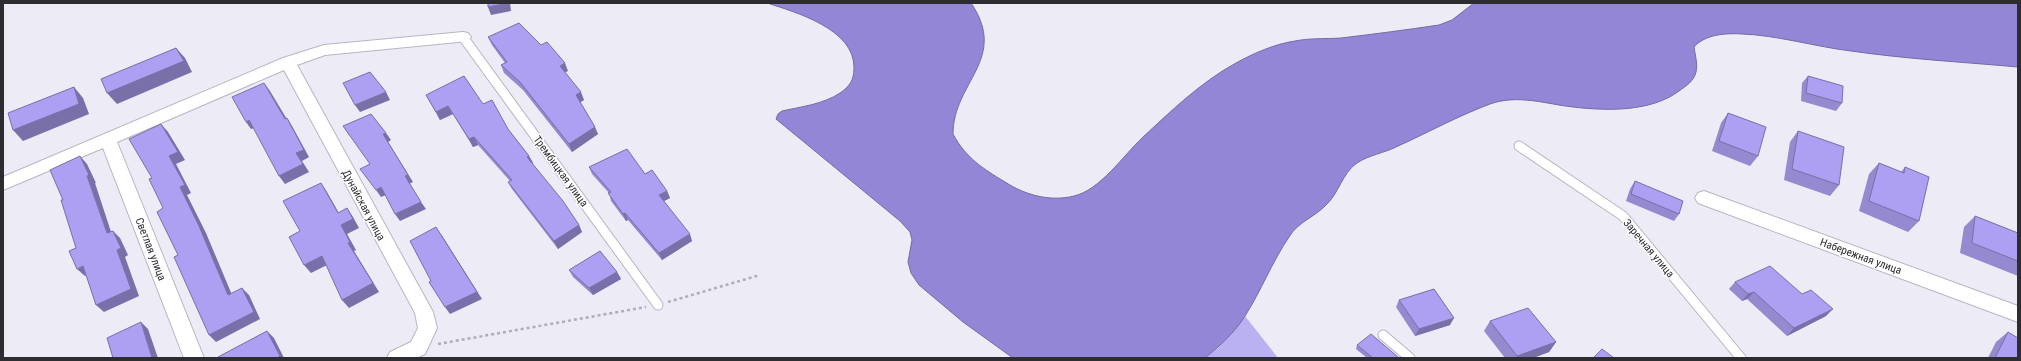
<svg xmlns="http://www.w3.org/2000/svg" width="2021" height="361" viewBox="0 0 2021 361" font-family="'Roboto Condensed',sans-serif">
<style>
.forest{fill:#bab1f3}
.water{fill:#9486d6;stroke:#756ba4}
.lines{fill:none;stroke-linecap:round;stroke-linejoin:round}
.lane-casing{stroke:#b7b6c1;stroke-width:11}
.street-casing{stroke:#b7b6c1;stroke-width:2}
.path{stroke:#afaeb7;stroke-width:2.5;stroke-dasharray:3 3;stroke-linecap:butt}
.lane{stroke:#fff;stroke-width:9}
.street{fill:#fff;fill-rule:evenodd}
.wall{fill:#9589cf}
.shaded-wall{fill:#796fa9}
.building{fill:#ad9ff1;stroke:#796fa9}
.labels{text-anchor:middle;stroke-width:3;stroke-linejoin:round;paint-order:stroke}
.street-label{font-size:11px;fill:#2d2d31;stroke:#fff}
</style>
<rect width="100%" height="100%" fill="#ecebf6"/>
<!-- forest -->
<path class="forest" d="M1245,316L1278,358H1205L1218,348Z"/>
<!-- water -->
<path class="water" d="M767,3H971C1009,59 953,82 953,134C966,158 982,168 1005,182C1025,195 1050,202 1074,196C1100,190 1123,156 1142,138C1171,111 1201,82 1236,63C1254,53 1275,44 1295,41C1310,38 1326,39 1341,38C1374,34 1406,30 1439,25L1452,20L1474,3H2018V67C1962,62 1906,59 1851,51C1817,47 1776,35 1742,34C1727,33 1705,34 1694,47C1695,54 1698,65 1696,72C1694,81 1686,86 1679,91C1651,112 1607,111 1573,107C1546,104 1518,94 1490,104C1458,116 1427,133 1396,147C1384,153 1369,155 1357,163C1342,173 1339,194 1325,206C1313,218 1298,222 1289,237C1272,262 1261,291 1245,316C1235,332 1220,346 1205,358H1013L963,322L919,285L911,273L908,262L912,240L910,232L900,221L776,119L778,114L782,111C800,107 824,104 840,93C850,86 854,80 854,68C855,29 795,12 767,3Z"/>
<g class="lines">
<defs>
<g id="lane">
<path d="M463,37L658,305"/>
<path d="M1519,146L1623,216L1741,358"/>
<path d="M1383,335L1410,358"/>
</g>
<g id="street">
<path d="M463,32L468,33L471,37L468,41L325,55L297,65L433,312L437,328L425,354L416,358H387L390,352L411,342L418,328L415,313L284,70L117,142L204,358H184L103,148L3,190V177L283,58L324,45Z"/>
<path d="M1704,191L2018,306V322L1698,203L1695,198L1698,193Z"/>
</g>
</defs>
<!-- lane casing -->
<use href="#lane" class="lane-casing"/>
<!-- street casing -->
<use href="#street" class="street-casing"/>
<!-- path -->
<g class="path">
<path d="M668,302L760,275"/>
<path d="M438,344L646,307"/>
</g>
<!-- lane -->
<use href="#lane" class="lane"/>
<!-- street -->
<use href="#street" class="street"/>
</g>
<!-- wall -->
<g class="wall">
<path d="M488,37L568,71L565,72L584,100L580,102L598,134L572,152L523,90L504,73L501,65L505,63L492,45Z"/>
<path d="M1808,76L1842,103L1836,111L1801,101L1802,83Z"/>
<path d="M426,95L483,104L508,129L529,156L533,163L532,164L579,225L582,232L558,249L512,189L508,182L510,181L478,145L473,147L453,114L440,120Z"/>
<path d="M1728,113L1758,156L1750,166L1712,151L1721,123Z"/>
<path d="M1798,131L1839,185L1830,196L1784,180L1790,142Z"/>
<path d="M1879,163L1901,172L1905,167L1919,221L1908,232L1859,211L1869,174Z"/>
<path d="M589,167L645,174L667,191L670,198L664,201L692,241L662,260L628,220L626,221L611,201L609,193L592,174Z"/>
<path d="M1635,181L1679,214L1674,221L1626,201L1630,189Z"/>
<path d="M1975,216L2018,233V276L1960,253L1964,227Z"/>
<path d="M569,270L617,272L621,279L593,295L573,277Z"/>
<path d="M1735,282L1826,316L1787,336L1747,299L1742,301L1729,289Z"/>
<path d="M1399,300L1450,325L1415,336L1396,307Z"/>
<path d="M1490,321L1556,342L1549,352L1533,358H1505L1484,331Z"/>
<path d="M2008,332L2018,358H1988L1996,342Z"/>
<path d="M1357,345L1397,358H1367L1356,349Z"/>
</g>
<!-- shaded-wall -->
<g class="shaded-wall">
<path d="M508,3H510L511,11L491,15L488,7Z"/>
<path d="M176,48L185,58L192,72L117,104L107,93Z"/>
<path d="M565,63L568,71L563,73L560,66Z"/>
<path d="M264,83L270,91L291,126L285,119Z"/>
<path d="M74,87L83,98L89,114L23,141L13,130Z"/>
<path d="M386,92L390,100L360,112L355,105Z"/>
<path d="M581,92L584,100L579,103L576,95Z"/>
<path d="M448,106L453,114L440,120L436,112Z"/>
<path d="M287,118L292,126L309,157L302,161L309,172L285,184L279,176L296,153Z"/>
<path d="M249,120L254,128L251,129L246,122Z"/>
<path d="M161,124L168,132L185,160L176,164L191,193L187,195L206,233L235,302L228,295L180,187L169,156Z"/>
<path d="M595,127L598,134L572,152L569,144Z"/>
<path d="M386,133L391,140L388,142L413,182L409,184L405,176L383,134Z"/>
<path d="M474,137L478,145L473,147L469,139Z"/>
<path d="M80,156L87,164L96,183H95L114,241L107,233Z"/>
<path d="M529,156L533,163L530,165L527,157Z"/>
<path d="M321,183L327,192L344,222L338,213Z"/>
<path d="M381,187L386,195L381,197L376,190Z"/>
<path d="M667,191L670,198L662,202L659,195Z"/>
<path d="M421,202L426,209L400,221L395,214Z"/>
<path d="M347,208L353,217L359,228L347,234L356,250L354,251L379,292L349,308L342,300L348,243L341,225Z"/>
<path d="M625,213L628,220L626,221L623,214Z"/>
<path d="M579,225L582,232L558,249L554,241Z"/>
<path d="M113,231L120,238L128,255L125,257L139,296L104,312L96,305L117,250Z"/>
<path d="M441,234L482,299L450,314L445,307Z"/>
<path d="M690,234L692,241L662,260L659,253Z"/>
<path d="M322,256L329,264L311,273L304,265Z"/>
<path d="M83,266L91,273L85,276L77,269Z"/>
<path d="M617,272L621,279L593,295L589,288Z"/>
<path d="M242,288L249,295L260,319L216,342L209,335Z"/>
<path d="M1754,292L1747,299L1742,301L1748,294Z"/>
<path d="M1833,309L1826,316L1787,336L1794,328Z"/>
<path d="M1454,318L1450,325L1415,336L1419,329Z"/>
<path d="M141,322L148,329L158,358H152Z"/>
<path d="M267,331L274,338L284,358H277Z"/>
<path d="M1556,342L1549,352L1533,358H1516L1517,356Z"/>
</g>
<!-- building -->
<g class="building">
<path d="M488,3H508L488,7Z"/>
<path d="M519,23L541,45L547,42L565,63L560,66L581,92L576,95L595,127L569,144L520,82L501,65L507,62L488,37Z"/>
<path d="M176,48L184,61L107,93L101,79Z"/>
<path d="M370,72L386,92L355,105L343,83Z"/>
<path d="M464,76L483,104L492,100L508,129L529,156L527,157L563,201L579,225L554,241L508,182L512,180L474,137L469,139L448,106L436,112L426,95Z"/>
<path d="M1808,76L1843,86L1842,103L1806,93Z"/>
<path d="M264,83L285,119L287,118L304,150L296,153L303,164L279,176L249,120L246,122L232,97Z"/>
<path d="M74,87L79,104L13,130L8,113Z"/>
<path d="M1728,113L1766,127L1758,156L1719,141Z"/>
<path d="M371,114L386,133L383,134L408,175L405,176L421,202L395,214L381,187L376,190L360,169L370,164L343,126Z"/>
<path d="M161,124L178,152L169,156L185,185L180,187L199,226L228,295L242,288L254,312L209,335L174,257L178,255L157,212L163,208L149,179L152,178L129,139Z"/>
<path d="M1798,131L1844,147L1839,185L1792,169Z"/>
<path d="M627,149L645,174L652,170L667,191L659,195L690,234L659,253L625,213L623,214L608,193L611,192L589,167Z"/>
<path d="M80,156L89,175L87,176L107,233L113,231L121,248L117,250L131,289L96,305L83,266L77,269L69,251L76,248L61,200H63L50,170Z"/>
<path d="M1879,163L1904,173L1905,167L1929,177L1919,221L1869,201Z"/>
<path d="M1635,181L1683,201L1679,214L1631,194Z"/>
<path d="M321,183L338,213L347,208L353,219L341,225L350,242L348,243L373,283L342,300L322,256L304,265L289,237L300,231L283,201Z"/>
<path d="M1975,216L2018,233V261L1972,243Z"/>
<path d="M436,227L477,292L445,307L429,282L431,281L410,241Z"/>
<path d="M600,251L617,272L589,288L569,270Z"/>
<path d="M1770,266L1802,294L1811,290L1833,309L1794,328L1754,292L1748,294L1735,282Z"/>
<path d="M1434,289L1454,318L1419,329L1399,300Z"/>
<path d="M1528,308L1556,342L1517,356L1490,321Z"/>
<path d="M141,322L152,358H113L107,338Z"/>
<path d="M267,331L280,356L277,358H219L218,357Z"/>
<path d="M2008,332L2018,338V358H1995Z"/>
<path d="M1371,334L1398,357L1396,358H1373L1357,345Z"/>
<path d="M1602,349L1614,358H1593Z"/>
</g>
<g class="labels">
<!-- street labels -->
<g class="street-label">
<text transform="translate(561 171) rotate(54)" y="4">Трембицкая улица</text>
<text transform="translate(364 205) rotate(62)" y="4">Дунайская улица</text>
<text transform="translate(1649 248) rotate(50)" y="4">Заречная улица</text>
<text transform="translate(151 249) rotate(69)" y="4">Светлая улица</text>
<text transform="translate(1861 256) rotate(20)" y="4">Набережная улица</text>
</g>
</g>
<!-- border -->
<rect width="2021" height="361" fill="none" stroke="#2d2d31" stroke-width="8"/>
</svg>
